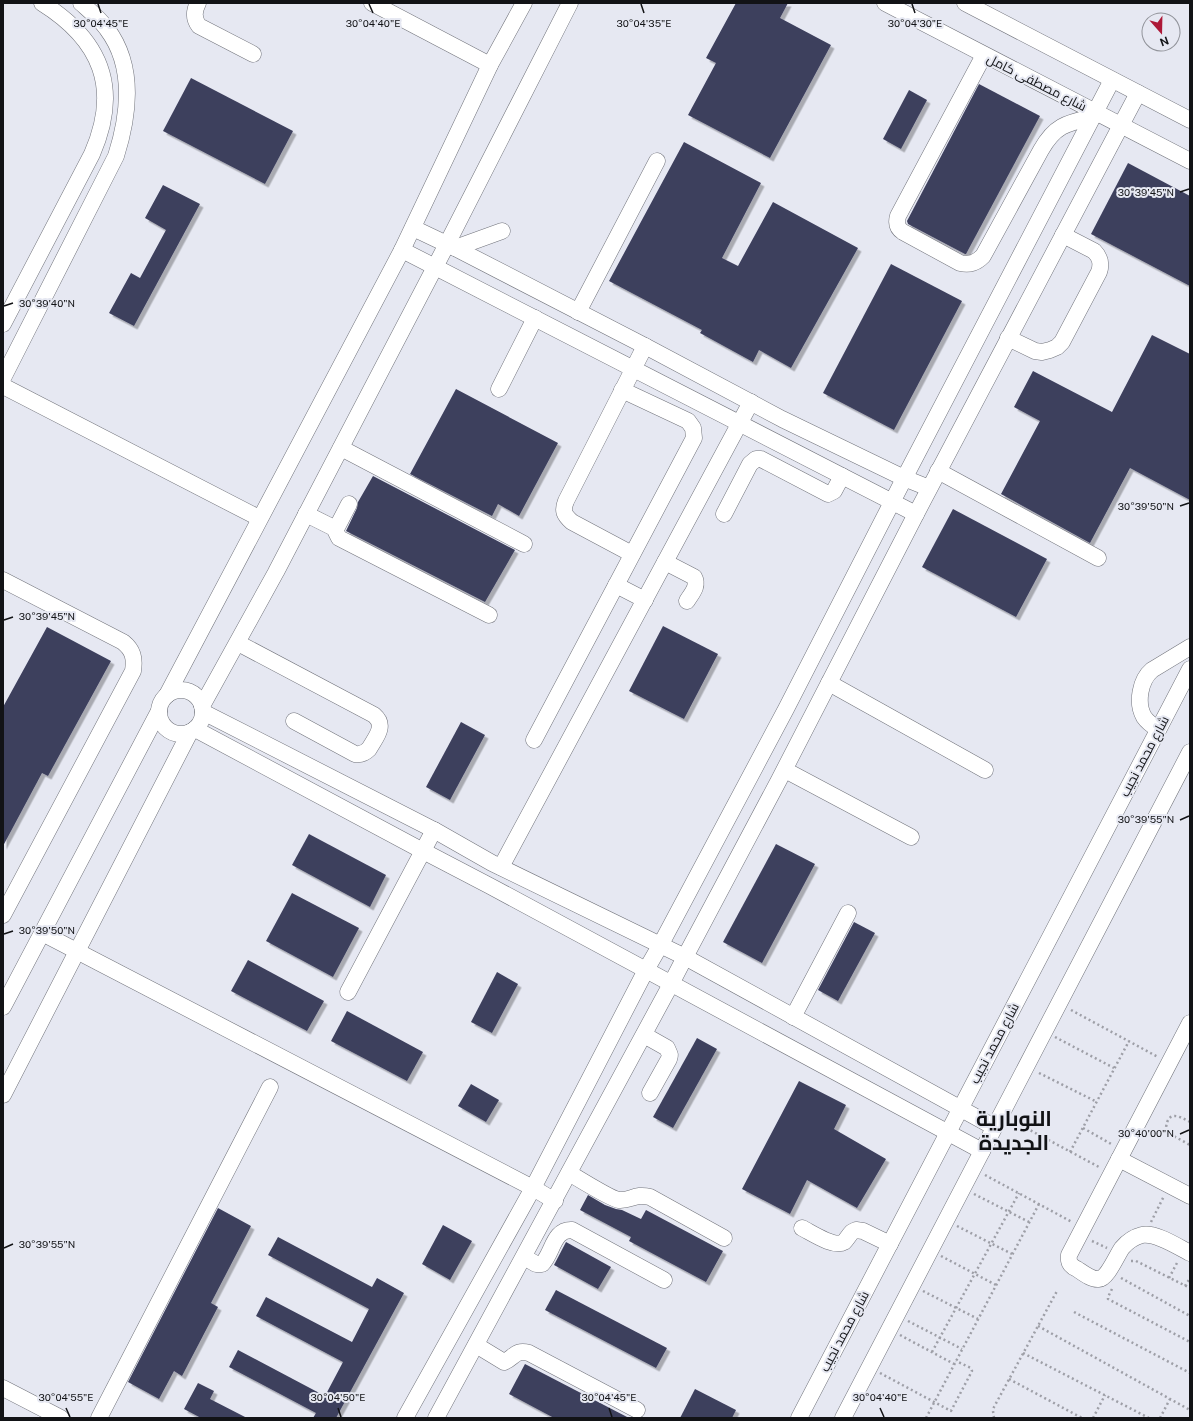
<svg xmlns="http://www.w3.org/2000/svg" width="1193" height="1421" viewBox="0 0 1193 1421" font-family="'Public Sans',Cairo,sans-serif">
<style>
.building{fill:#3d3f5d;filter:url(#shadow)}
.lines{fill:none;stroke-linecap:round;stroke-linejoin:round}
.minor-casing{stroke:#71737b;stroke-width:17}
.path{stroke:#9e9fa7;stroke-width:2.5;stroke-dasharray:2 3;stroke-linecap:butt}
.minor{stroke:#fff;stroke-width:16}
.ticks{fill:none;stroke:#121316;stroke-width:1.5}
.labels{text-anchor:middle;stroke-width:4;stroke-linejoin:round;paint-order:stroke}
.street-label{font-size:13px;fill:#121316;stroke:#e6e8f2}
.town-label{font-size:21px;font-weight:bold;fill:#121316;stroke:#e6e8f2}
.ticks-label{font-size:10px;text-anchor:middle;fill:#121316;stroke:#e6e8f2;stroke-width:4;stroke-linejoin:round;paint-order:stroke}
</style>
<defs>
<filter id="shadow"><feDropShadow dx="3.5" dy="3.5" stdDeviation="0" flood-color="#0004"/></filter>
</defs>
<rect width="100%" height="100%" fill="#e6e8f2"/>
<!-- building -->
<g class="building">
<path d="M736,3H788L780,18L831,45L770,158L688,115L716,63L706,58Z"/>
<path d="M191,78L293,131L265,184L163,131Z"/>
<path d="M979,84L1040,116L966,254H965L908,224L907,221Z"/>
<path d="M909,90L927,100L901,149L883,139Z"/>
<path d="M684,142L761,183L722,258L738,266L773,202L858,248L791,368L759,350L753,362L700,333L702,330L609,281Z"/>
<path d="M1128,163L1190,196V286L1091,234Z"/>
<path d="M163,185L200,204L134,326L109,313L131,273L140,278L166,230L145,218Z"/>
<path d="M891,264L962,301L894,430L823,393Z"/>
<path d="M1152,335L1190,354V500L1130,468L1090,543L1001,494L1040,421L1014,407L1033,371L1112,412Z"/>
<path d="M456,389L558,443L519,516L498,504L492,516L410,474Z"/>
<path d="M373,476L515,550L485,602L346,531L357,508L358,502Z"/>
<path d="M953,509L1047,559L1016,617L922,567Z"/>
<path d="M663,626L718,654L684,719L629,691Z"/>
<path d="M47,627L111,661L48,776L42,773L3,846V707Z"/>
<path d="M461,722L485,735L450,800L426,787Z"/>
<path d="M309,834L386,875L370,907L292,865Z"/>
<path d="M776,844L815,864L762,963L723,942Z"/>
<path d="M292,893L359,928L333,977L266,941Z"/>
<path d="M854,922L875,933L838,1001L818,990Z"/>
<path d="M248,960L324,1001L307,1031L231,991Z"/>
<path d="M497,972L518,984L492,1033L471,1022Z"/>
<path d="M347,1011L423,1052L407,1081L331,1041Z"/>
<path d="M697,1038L717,1049L673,1128L653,1117Z"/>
<path d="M799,1081L846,1105L834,1129L886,1159L857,1208L807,1180L790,1214L742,1189Z"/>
<path d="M471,1084L499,1100L486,1122L458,1106Z"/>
<path d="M588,1195L605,1205L616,1209L622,1210L641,1219L646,1210L723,1251L706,1282L629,1241L631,1237L580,1210Z"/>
<path d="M218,1208L251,1226L211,1303L218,1307L182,1376L174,1371L159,1399L128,1382Z"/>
<path d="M443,1225L472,1241L450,1280L422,1264Z"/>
<path d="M278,1237L372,1287L377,1278L404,1293L336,1418H313L316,1413L229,1367L238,1350L325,1396L343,1362L256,1316L266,1297L352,1342L369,1309L268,1255Z"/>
<path d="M566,1242L611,1267L598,1289L554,1265Z"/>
<path d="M556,1290L667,1348L656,1368L545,1310Z"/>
<path d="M525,1364L629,1418H554L509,1394Z"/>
<path d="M198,1383L214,1391L210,1399L247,1418H201L184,1409Z"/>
<path d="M695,1389L736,1410L732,1418H680Z"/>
</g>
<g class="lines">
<defs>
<g id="minor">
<path d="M198,3C194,11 193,18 199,26L253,54"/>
<path d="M372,3L490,65"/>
<path d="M885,3L1190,161"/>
<path d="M965,3L1190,120"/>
<path d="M984,55L898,216C896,223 897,228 903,232L960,263C970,265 976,263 983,256L1041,150C1055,125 1067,123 1093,117"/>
<path d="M413,228L455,248L645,346L782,419L904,478L929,488"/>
<path d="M455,248L502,231"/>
<path d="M402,250L916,514"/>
<path d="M578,312L657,161"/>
<path d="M3,324L92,154C121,88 101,40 42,3"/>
<path d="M1008,338L1035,351L1042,352L1050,350L1057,347L1062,342L1099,272C1102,263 1100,257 1094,251L1063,235"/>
<path d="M3,378L116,156C129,115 135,66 107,29C100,19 90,11 81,3"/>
<path d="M3,386L259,518"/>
<path d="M499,389L535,318"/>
<path d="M341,448L524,544"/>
<path d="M938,471L1098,558"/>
<path d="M349,504L336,529V532L339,538L489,615"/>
<path d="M306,514L336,529"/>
<path d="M724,514L750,464L756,459H761L828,494L834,491L842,476"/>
<path d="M632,554L572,522C564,515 562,511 566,501L645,346"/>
<path d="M665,562L694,577C699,586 692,593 687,601"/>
<path d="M3,580L123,642C133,650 135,658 133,671L3,915"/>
<path d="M616,585L645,600"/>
<path d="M238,643L374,715C387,726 375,738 369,749C365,753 361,755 355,754L294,721"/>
<path d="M829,683L985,770"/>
<circle cx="181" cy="712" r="22"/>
<path d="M167,695L402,250L490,65L524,3"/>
<path d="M202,706L276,572L447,244L570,3"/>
<path d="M203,712L434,830L492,863L685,957L994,1127"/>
<path d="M195,729L423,851L490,886L982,1151"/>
<path d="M1158,729C1153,726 1148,723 1144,717C1136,703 1140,680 1152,670L1190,647"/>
<path d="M534,740L694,438L693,428L688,421L622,390"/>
<path d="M785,770L911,837"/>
<path d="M501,867L751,402"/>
<path d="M42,933L533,1188L555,1201"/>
<path d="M348,992L434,830"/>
<path d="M3,1007L159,711"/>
<path d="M793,1017L848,913"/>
<path d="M1190,1023L1069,1255C1068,1262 1070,1266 1077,1269C1083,1273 1092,1280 1099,1279C1107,1279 1117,1255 1122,1248C1127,1242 1134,1237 1142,1235C1156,1232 1178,1247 1190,1253"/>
<path d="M644,1035L667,1048L670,1055L669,1059L650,1093"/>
<path d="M3,1095L190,732"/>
<path d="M1119,1159L1190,1196"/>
<path d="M569,1173C579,1179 611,1199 619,1200C631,1201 635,1193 650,1197L724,1238"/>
<path d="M802,1228C812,1233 834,1248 844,1242C847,1239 849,1235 852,1232L856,1230L863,1231L890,1244"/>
<path d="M524,1257L536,1264H542C553,1253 553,1229 572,1230L664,1280"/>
<path d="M476,1345L504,1362C514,1358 515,1349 529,1353L637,1410"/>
<path d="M3,1388L61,1418"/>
<path d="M99,1418L270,1087"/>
<path d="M405,1418L533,1188L646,970L661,944L786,709L907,473L1112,80"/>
<path d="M436,1418L671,984L685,957L779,780L916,514L1138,93"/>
<path d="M799,1418L1190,669"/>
<path d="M843,1418L1190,752"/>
</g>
</defs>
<!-- minor casing -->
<use href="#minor" class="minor-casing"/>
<!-- path -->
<g class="path">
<path d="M1071,1010L1158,1057"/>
<path d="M1055,1037L1114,1068"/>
<path d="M1039,1073L1097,1102"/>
<path d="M1013,1121L1099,1167"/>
<path d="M1190,1122C1179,1116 1168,1110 1166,1128L1170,1134L1190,1145"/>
<path d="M1083,1128L1113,1145"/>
<path d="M1070,1152L1129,1041"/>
<path d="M985,1175L1072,1222"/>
<path d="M974,1194L1029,1222"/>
<path d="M1151,1222L1164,1196"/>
<path d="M957,1226L1012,1254"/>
<path d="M1092,1241L1107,1248"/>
<path d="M941,1256L996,1285"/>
<path d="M1131,1261H1136L1190,1288"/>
<path d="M1121,1278L1190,1316"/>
<path d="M1169,1278L1178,1261"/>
<path d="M1185,1286L1190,1278"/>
<path d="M1112,1289L1108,1297V1299L1190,1342"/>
<path d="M923,1291L978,1319"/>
<path d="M1074,1312L1190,1373"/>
<path d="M908,1321L962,1349"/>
<path d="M1038,1326L1190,1410"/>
<path d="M900,1335L954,1364"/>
<path d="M932,1352L1019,1193"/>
<path d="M1023,1353L1149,1418"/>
<path d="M880,1373L951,1411L972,1371L971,1368L956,1361"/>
<path d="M1009,1379L1082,1418"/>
<path d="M926,1418L1039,1204"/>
<path d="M994,1418L993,1411L994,1407L1057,1291"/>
<path d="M1093,1418L1105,1395"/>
<path d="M1160,1418L1170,1399"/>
</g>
<!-- minor -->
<use href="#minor" class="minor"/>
</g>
<!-- ticks -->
<path class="ticks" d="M98,4L101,13M369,4L373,13M641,4L644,13M912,4L915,13M1180,192L1189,189M4,306L13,303M1180,506L1189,503M4,620L13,617M1180,820L1189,816M4,934L13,931M1180,1134L1189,1130M4,1248L13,1244M66,1408L70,1417M338,1408L341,1417M609,1408L612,1417M880,1408L884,1417"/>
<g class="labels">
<!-- street labels -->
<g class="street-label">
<text transform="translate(1037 82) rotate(27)" y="5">شارع مصطفى كامل</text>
<text transform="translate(1144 756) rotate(-62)" y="5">شارع محمد نجيب</text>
<text transform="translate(994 1043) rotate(-62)" y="5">شارع محمد نجيب</text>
<text transform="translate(844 1331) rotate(-62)" y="5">شارع محمد نجيب</text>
</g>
<!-- town labels -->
<g class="town-label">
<text x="1014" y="1126">النوبارية<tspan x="1014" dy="24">الجديدة</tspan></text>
</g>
</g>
<g class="ticks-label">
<text x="101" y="27">30°04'45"E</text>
<text x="373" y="27">30°04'40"E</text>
<text x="644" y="27">30°04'35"E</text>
<text x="915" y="27">30°04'30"E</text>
<text x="1146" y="196">30°39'45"N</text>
<text x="47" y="307">30°39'40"N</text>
<text x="1146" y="510">30°39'50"N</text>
<text x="47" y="620">30°39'45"N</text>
<text x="1146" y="823">30°39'55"N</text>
<text x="47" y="934">30°39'50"N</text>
<text x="1146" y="1137">30°40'00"N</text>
<text x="47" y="1248">30°39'55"N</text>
<text x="66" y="1401">30°04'55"E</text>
<text x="338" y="1401">30°04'50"E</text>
<text x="609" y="1401">30°04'45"E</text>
<text x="880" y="1401">30°04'40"E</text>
</g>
<!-- border -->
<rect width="1193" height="1421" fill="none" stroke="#121316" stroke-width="8"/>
<!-- north arrow -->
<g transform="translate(1161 32) rotate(160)"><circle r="19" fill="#e6e8f2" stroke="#91939a"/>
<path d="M0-3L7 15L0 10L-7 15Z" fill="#ad1837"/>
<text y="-6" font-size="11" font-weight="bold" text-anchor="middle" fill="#121316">N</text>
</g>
</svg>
